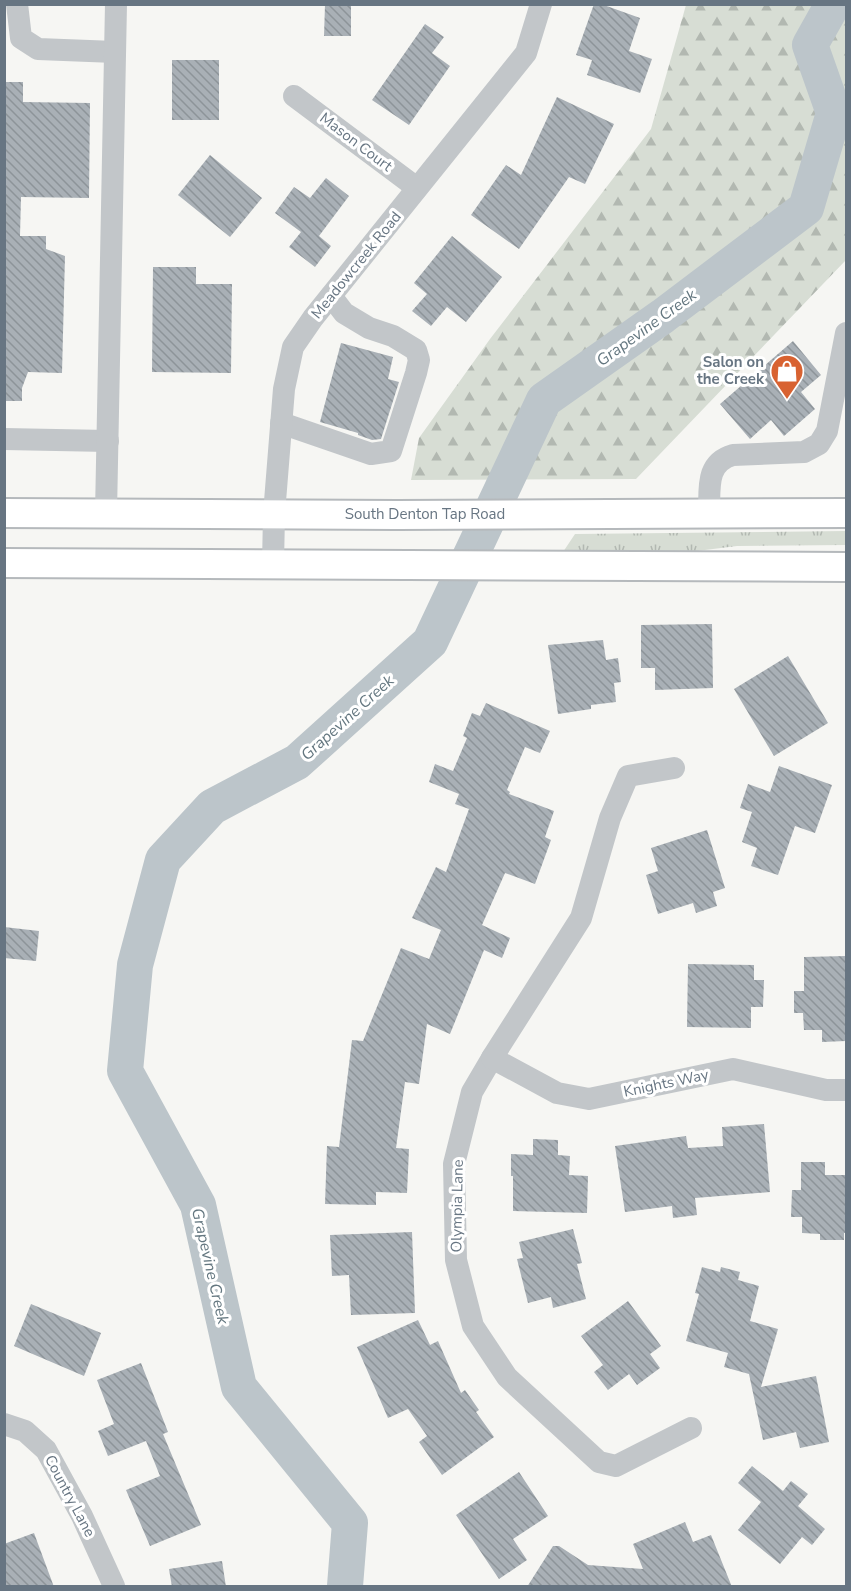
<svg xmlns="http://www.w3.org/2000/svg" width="851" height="1591" viewBox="0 0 851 1591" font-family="'Nunito Sans',sans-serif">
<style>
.grass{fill:url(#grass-tufts)}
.forest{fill:url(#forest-firs)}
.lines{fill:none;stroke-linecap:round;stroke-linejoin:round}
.river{stroke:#bcc5ca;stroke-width:36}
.building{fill:url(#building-back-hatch)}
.major-casing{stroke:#b5b9bc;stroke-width:32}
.minor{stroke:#c2c6c9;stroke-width:22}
.major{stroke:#fff;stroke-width:28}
.labels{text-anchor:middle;stroke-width:6;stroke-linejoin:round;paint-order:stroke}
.street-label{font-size:15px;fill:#677582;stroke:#fff}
.poi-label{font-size:15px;font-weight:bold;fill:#677582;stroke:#fff;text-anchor:end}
.water-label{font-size:16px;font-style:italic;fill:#63767f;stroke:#fff}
</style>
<defs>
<pattern id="grass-tufts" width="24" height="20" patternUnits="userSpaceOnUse" patternTransform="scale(1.5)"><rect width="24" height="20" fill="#d7ddd4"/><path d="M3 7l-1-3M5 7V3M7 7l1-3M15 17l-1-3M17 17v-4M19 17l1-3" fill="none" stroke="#b2b8b1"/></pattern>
<pattern id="forest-firs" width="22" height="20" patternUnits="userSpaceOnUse" patternTransform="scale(1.5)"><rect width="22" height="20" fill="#d7ddd4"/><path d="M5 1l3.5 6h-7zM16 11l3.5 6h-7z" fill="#b2b8b1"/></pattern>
<pattern id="building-back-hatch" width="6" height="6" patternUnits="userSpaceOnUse" patternTransform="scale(1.5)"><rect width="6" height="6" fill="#a9b0b6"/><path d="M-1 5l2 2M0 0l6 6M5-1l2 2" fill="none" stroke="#8d9499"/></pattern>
</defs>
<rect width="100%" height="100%" fill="#f6f6f3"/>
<!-- grass -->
<path class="grass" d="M846,531V545L737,546L673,554L563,552L575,534Z"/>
<!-- forest -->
<path class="forest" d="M686,5H846V260L636,479L411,480L419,438L490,339L651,129Z"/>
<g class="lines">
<!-- river -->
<path class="river" d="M345,1586L350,1523L239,1387L198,1205L125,1071L135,965L163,860L212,807L297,762L430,642L544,400L663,316L806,208L834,113L810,45L833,4"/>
</g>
<!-- building -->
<g class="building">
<path d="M325,4H351V36H324Z"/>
<path d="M594,4H601L640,18L629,51L652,59L640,93L587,75L592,60L576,55Z"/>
<path d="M425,24L444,37L432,53L450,66L409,125L372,100Z"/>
<rect x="172" y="60" width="47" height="60"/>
<path d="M4,82H23V102L90,103L89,198L21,197L20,236H46V249L65,256L62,373L28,372L22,388V401H4Z"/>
<path d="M557,97L614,124L585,184L569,177L519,249L471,215L506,165L521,175Z"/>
<path d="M210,155L262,198L230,237L178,195Z"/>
<path d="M326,178L349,196L319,236L331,246L315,267L289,247L301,232L275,213L294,187L310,198Z"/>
<path d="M452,236L502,277L466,322L447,307L431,326L412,311L427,294L414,283Z"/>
<path d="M153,267H196V284H232L231,373L152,372Z"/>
<path d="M793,341L821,375L801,392L815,409L784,436L771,420L750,439L720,404Z"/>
<path d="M341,343L393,357L388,379L399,382L381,439L372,440L358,435V433L320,422Z"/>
<path d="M712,624L713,688L655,690V668H641V625Z"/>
<path d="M603,640L606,660L618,658L621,682L614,683L616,702L591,705V709L558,714L548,645Z"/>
<path d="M788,656L828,723L774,756L734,689Z"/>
<path d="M486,703L550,731L540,753L525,747L507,790L510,792L509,794L554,811L545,837L551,840L535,884L505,873L482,925L510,938L502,958L484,950L450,1034L427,1024L419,1084L405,1082L396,1148L409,1149L407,1193L376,1192V1205L325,1204L327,1146L339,1147L352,1040L363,1041L401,948L429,959L441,930L412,918L436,867L446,872L469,809L455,804L459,794L429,782L435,764L453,771L467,738L463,736L472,713L480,716Z"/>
<path d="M779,766L832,785L815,833L795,826L778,875L751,866L757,848L742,842L752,812L740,808L748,784L770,792Z"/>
<path d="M707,830L725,888L713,892L717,906L696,913L693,903L658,914L646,875L658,871L651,848Z"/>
<path d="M4,927L39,931L36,961L4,958Z"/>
<path d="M846,956V1041L822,1042V1030H804L803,1013H794V991H804V957Z"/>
<path d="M688,964L754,965V980H764L763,1007H751V1028L687,1027Z"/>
<path d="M764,1124L770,1192L695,1198L697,1215L673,1218L672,1206L625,1212L615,1146L686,1136L688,1148L723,1146L722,1127Z"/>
<path d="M533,1139L558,1140V1155L570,1156L569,1175L588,1176L587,1213L513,1211V1176H511V1154L533,1155Z"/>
<path d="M801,1162H825V1175H846V1233H844V1240H820V1234L802,1233V1217H791L792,1190H801Z"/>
<path d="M573,1229L582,1263L577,1264L586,1299L553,1308L551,1297L528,1303L517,1259L523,1258L519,1242Z"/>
<path d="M412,1232L415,1313L351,1315L349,1275L332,1276L330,1235Z"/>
<path d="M702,1267L720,1272L721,1267L740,1272L738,1280L759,1286L750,1321L778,1329L761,1387L816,1376L829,1442L800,1448L796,1432L763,1440L749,1374L724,1367L728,1353L686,1341L699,1294L695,1293Z"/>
<path d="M628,1301L661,1346L650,1354L660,1368L637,1385L629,1374L608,1390L594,1372L603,1365L581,1336Z"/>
<path d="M31,1304L101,1333L84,1376L14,1346Z"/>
<path d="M418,1320L430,1345L438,1341L461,1393L465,1390L479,1410L476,1412L494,1437L442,1475L419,1442L427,1436L408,1409L388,1418L357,1347Z"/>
<path d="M141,1363L168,1432L163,1434L201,1525L150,1546L126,1490L160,1476L146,1441L108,1456L98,1431L114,1424L97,1380Z"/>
<path d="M752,1466L783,1491L791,1481L808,1494L798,1506L825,1529L812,1545L802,1537L780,1564L738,1530L761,1502L738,1483Z"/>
<path d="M519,1472L548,1516L513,1539L527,1560L499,1579L456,1515Z"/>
<path d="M685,1522L693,1542L711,1535L732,1587H527L553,1546H559L588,1565L643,1569L633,1544Z"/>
<path d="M34,1533L54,1587H4V1544Z"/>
<path d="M222,1561L226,1587H172L169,1569Z"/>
</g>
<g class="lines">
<defs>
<g id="major">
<path d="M4,513L397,515L846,513"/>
<path d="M4,563L846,567"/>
</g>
</defs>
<!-- major casing -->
<use href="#major" class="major-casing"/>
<!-- minor -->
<g class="minor">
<path d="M17,4L21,38L38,49L115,52"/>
<path d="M294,96L417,188"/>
<path d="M281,423L371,454L391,451L416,373L419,360L416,350L393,336L369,328L344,313L331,296"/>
<path d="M4,439L108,441"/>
<path d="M106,513L116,4"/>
<path d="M709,513C710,489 705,463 733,455L804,452L819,444L827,431L846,333"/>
<path d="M273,564L274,514L284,389L293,347L313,318L526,53L541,4"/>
<path d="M674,768L628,776L610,818L581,918L492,1058L472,1092L454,1164L456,1260L473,1326L507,1377L599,1462L616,1466L691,1428"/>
<path d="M492,1058L557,1093L589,1099L733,1069L826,1090H846"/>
<path d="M4,1424L25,1431L46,1450L82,1516L114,1586"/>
</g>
<!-- major -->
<use href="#major" class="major"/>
</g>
<!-- icons -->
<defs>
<symbol id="shop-pin" viewBox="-11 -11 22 30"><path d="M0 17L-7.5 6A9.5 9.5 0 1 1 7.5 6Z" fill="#d86231" stroke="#fff"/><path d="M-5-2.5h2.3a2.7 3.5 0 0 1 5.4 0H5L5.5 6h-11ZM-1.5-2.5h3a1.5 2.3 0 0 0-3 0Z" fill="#fff"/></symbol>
</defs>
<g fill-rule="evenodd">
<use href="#shop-pin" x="768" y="352" width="38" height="52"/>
</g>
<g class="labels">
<!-- street labels -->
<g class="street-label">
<text transform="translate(356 142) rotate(37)" y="5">Mason Court</text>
<text transform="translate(356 265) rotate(-51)" y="5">Meadowcreek Road</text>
<text x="425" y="519">South Denton Tap Road</text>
<text transform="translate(666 1083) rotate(-12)" y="5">Knights Way</text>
<text transform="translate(457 1206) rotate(-89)" y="5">Olympia Lane</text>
<text transform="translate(70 1496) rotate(62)" y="5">Country Lane</text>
</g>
<!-- poi labels -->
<g class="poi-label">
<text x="764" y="367">Salon on<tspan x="764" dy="17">the Creek</tspan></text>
</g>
<!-- water labels -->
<g class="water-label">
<text transform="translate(646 327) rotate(-36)" y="6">Grapevine Creek</text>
<text transform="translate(347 717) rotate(-42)" y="6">Grapevine Creek</text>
<text transform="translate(211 1266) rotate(77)" y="6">Grapevine Creek</text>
</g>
</g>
<!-- border -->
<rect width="851" height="1591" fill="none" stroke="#677582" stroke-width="12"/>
</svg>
